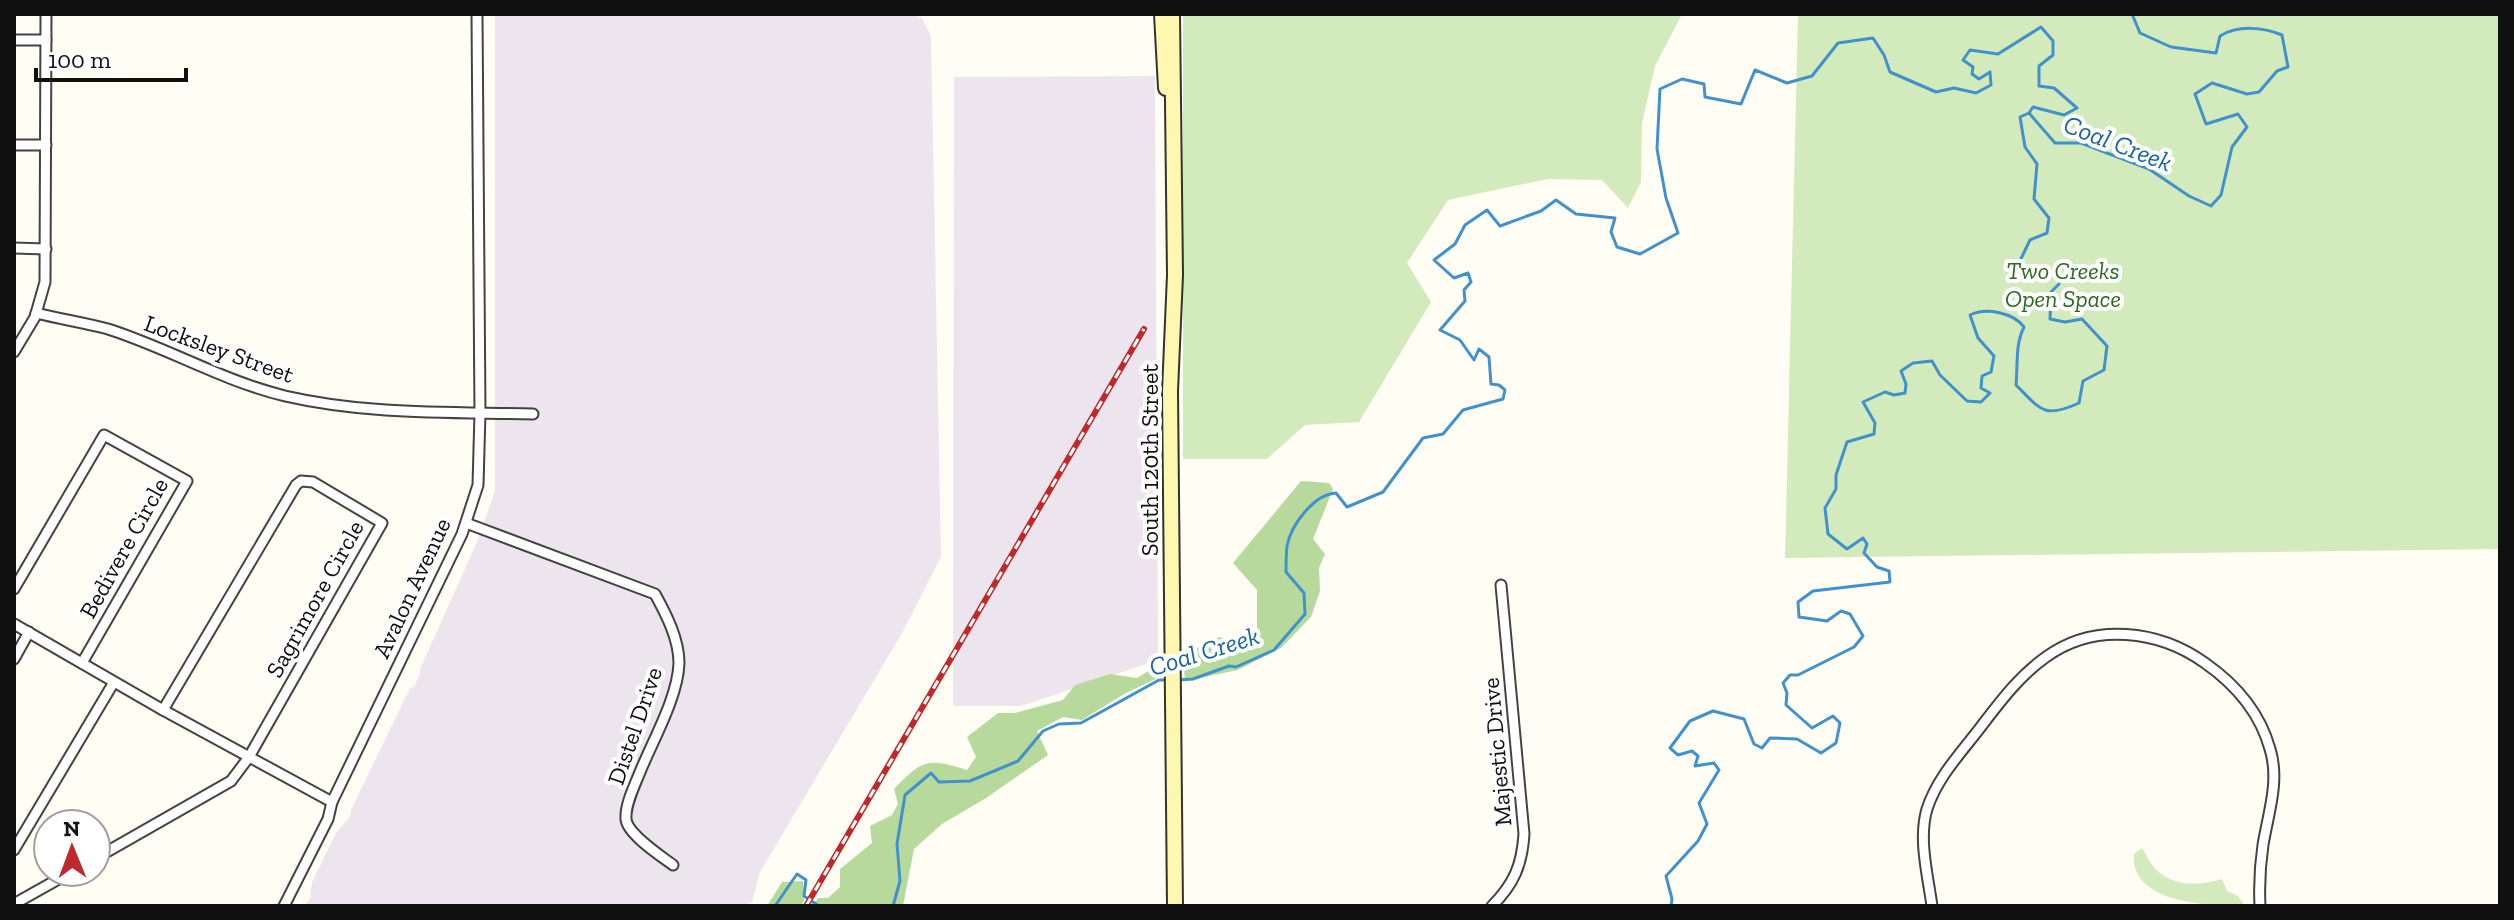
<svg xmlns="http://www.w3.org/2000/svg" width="2514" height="920" viewBox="0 0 2514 920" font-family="'Zilla Slab',serif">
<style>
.industrial{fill:#ede5ee}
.green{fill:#d3eabd}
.forest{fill:#b7da9c}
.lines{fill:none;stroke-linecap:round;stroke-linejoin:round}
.stream{stroke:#4091cc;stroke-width:3}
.street-casing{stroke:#434343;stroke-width:13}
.secondary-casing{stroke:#323232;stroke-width:18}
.street{stroke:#fff;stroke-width:9}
.secondary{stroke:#fef7b0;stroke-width:14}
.rail-casing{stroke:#c0292c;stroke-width:6}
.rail{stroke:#fff;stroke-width:3;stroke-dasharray:9;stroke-linecap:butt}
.labels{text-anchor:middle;stroke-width:8;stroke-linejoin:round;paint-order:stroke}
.park-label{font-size:24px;font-style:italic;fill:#2d6920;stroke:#fff}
.street-label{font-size:24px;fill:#101010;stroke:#fff}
.water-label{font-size:26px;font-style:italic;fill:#1963a2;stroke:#fff}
</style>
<rect width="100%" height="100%" fill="#fffdf4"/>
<!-- industrial -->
<g class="industrial">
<path d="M495,14H911L922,18L931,36L941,557L901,635L760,872L752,902L741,906H304L310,899L312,882L336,833L351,815V810L410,688L414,687L420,674V669L477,542L495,491Z"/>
<path d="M1155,76L1158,660L1021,706H953L954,77Z"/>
</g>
<!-- green -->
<g class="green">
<path d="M1183,14H1682L1655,66L1642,123L1641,182L1628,208L1602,180L1548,179L1448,200L1407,263L1431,302L1359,422L1305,425L1267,459H1183Z"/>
<path d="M1798,14H2500V549L1785,558Z"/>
<path d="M2142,848C2146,854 2150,863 2155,869C2174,887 2199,886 2222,879L2227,891L2238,896L2245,906C2212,906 2129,904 2134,854Z"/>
</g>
<!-- forest -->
<g class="forest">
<path d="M1301,481L1329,483L1333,489L1313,539L1325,554L1319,568L1320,591L1311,617L1281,648L1238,670L1185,681L1184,669L1191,651L1219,637L1238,642L1257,634V590L1233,563Z"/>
<path d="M1152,669L1160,677L1124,694L1082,720L1063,717L1037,731L1048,755L986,798L942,824L914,849L903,906H812L818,898H828L840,887V869L872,843L870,826L892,815L898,804L894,789C923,759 928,758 967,770L976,757L967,737L998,713H1015L1063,700L1075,685L1110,674L1137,678Z"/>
<path d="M803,881L804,901L801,906H767L782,882Z"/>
</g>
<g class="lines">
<!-- stream -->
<g class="stream">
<path d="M1177,680L1193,679L1229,666L1236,667L1274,650L1305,614L1304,593L1286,572C1286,564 1286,555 1287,546C1291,525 1314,494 1336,493L1347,507L1383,492L1423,438L1443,434L1463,410L1503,399L1505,390L1499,385L1491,384L1489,357L1479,349L1474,360L1460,340L1440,330L1465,301L1464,290L1471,282L1468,273L1454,278L1434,260L1455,244L1465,225L1487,210L1500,226L1541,211L1556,200L1576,214L1615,218L1611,232L1617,247L1640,254L1678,233L1666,198L1657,149L1660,89L1682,79L1704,84L1705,97L1741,104L1755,70L1787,83L1812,76L1838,43L1873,38L1884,55L1890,72L1936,92L1954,88L1976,93L1991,85L1990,72L1979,79L1972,74L1973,67L1963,60L1970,50L1998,54L2041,27L2053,41V55L2039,66V86L2054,88L2077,108L2064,115L2033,107L2029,113L2055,143H2081L2149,169L2189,196L2211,206L2221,195L2232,147L2247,127L2238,114L2206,124L2195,94L2212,83L2247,94L2259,92L2277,71L2288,67L2282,35C2263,27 2238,25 2220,36L2216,53L2171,47L2140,33L2132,14"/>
<path d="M775,906L797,874L806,880L804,896L819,906"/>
<path d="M893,906L900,881L897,844L905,795L931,773L939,782L970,781L1018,761L1043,731L1059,724L1081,723L1159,680H1169"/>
<path d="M1588,906H1590"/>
<path d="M1671,906L1672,899L1666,876L1698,841L1707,824L1699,803L1719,770L1714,763L1695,766L1698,756L1692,751L1678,755L1670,748L1690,721L1713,711L1744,719L1754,744L1762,748L1770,738L1797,739L1821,753L1836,743L1840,723L1833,716L1812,728L1786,705L1787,693L1783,683L1790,675H1798L1854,647L1863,636L1850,614L1841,611L1827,621L1799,617L1798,602L1813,591L1890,582L1889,571L1877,567L1864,553L1867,544L1863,538L1847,549L1828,534L1825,508L1836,489V475L1847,442L1874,434L1875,423L1863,402L1885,392L1894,395L1905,393L1906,384L1901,371L1913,363L1932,361L1940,375L1967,401L1981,402L1990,393L1981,388L1982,376L1991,372L1994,356L1978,338L1970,315C1986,307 2014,313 2024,327C2015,345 2018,364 2016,385C2041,410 2044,419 2079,403L2083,381L2104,370L2107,346L2082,319L2065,322L2050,319L2051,292L2059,284L2060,272L2056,268C2042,277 2031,277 2017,267L2030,240L2047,233L2049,218L2034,199L2037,164L2025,147L2020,117L2029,113"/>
</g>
<defs>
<g id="street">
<path d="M14,40H46"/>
<path d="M14,145H46"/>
<path d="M14,248L46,249"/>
<path d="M36,313C60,319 85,323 108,329C168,348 223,381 285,396C367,415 450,412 533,414"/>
<path d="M14,352L35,317L45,282L46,14"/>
<path d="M466,523L655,594C666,614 679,639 679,663C678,697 653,740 640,772C635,785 625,804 626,819C627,834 661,856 673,865"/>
<path d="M14,589L104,435L187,481L82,663"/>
<path d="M14,624L163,710L332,802L462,534L478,485L480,413L477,14"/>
<path d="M14,659L29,632"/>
<path d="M14,850L114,682"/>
<path d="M96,858L231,781L249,757L382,523L313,482L301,481L296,485L163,710"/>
<path d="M14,904L71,872"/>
<path d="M284,906L328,819L332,802"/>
<path d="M1492,906C1514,884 1522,865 1524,834L1501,585"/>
<path d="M1932,906C1928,876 1918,839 1927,809C1937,778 1960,754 1980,728C2000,702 2019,676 2046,657C2094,622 2159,630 2205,663C2235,684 2260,713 2270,749C2280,781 2268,814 2263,845C2260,865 2259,886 2260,906"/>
</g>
<g id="secondary">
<path d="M1162,14L1166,88"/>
<path d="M1172,14L1175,275L1170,391L1175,906"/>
</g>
</defs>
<!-- street casing -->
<use href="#street" class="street-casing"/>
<!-- secondary casing -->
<use href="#secondary" class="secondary-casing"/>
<!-- street -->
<use href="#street" class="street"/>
<!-- secondary -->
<use href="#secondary" class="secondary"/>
<defs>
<path id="rail" d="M806,906L1144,329"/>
</defs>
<!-- rail casing -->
<use href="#rail" class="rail-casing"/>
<!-- rail -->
<use href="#rail" class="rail"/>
</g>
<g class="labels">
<!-- park labels -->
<g class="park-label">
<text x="2063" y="279">Two Creeks<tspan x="2063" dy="28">Open Space</tspan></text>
</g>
<!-- street labels -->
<g class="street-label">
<text transform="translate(219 349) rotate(20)" y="8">Locksley Street</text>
<text transform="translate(1150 460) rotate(-90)" y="8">South 120th Street</text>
<text transform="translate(124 548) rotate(-61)" y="8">Bedivere Circle</text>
<text transform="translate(412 588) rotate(-65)" y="8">Avalon Avenue</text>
<text transform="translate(315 599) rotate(-61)" y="8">Sagrimore Circle</text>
<text transform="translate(635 726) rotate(-71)" y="8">Distel Drive</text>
<text transform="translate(1497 752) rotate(-95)" y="8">Majestic Drive</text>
</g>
<!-- water labels -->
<g class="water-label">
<text transform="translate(2118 143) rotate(21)" y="9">Coal Creek</text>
<text transform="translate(1204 651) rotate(-17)" y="9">Coal Creek</text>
</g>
</g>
<!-- border -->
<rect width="2514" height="920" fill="none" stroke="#101010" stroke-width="32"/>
<!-- north arrow -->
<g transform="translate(72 848) rotate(359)"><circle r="38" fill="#ffffff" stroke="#9f9f9f" stroke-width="2"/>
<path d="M0-6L14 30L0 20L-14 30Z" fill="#c0292c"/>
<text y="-12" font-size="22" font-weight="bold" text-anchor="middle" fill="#101010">N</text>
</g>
<!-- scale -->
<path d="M36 68v12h150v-12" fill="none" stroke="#101010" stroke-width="4"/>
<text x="48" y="68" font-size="24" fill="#101010" stroke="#ffffff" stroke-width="6" paint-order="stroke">100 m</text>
</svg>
